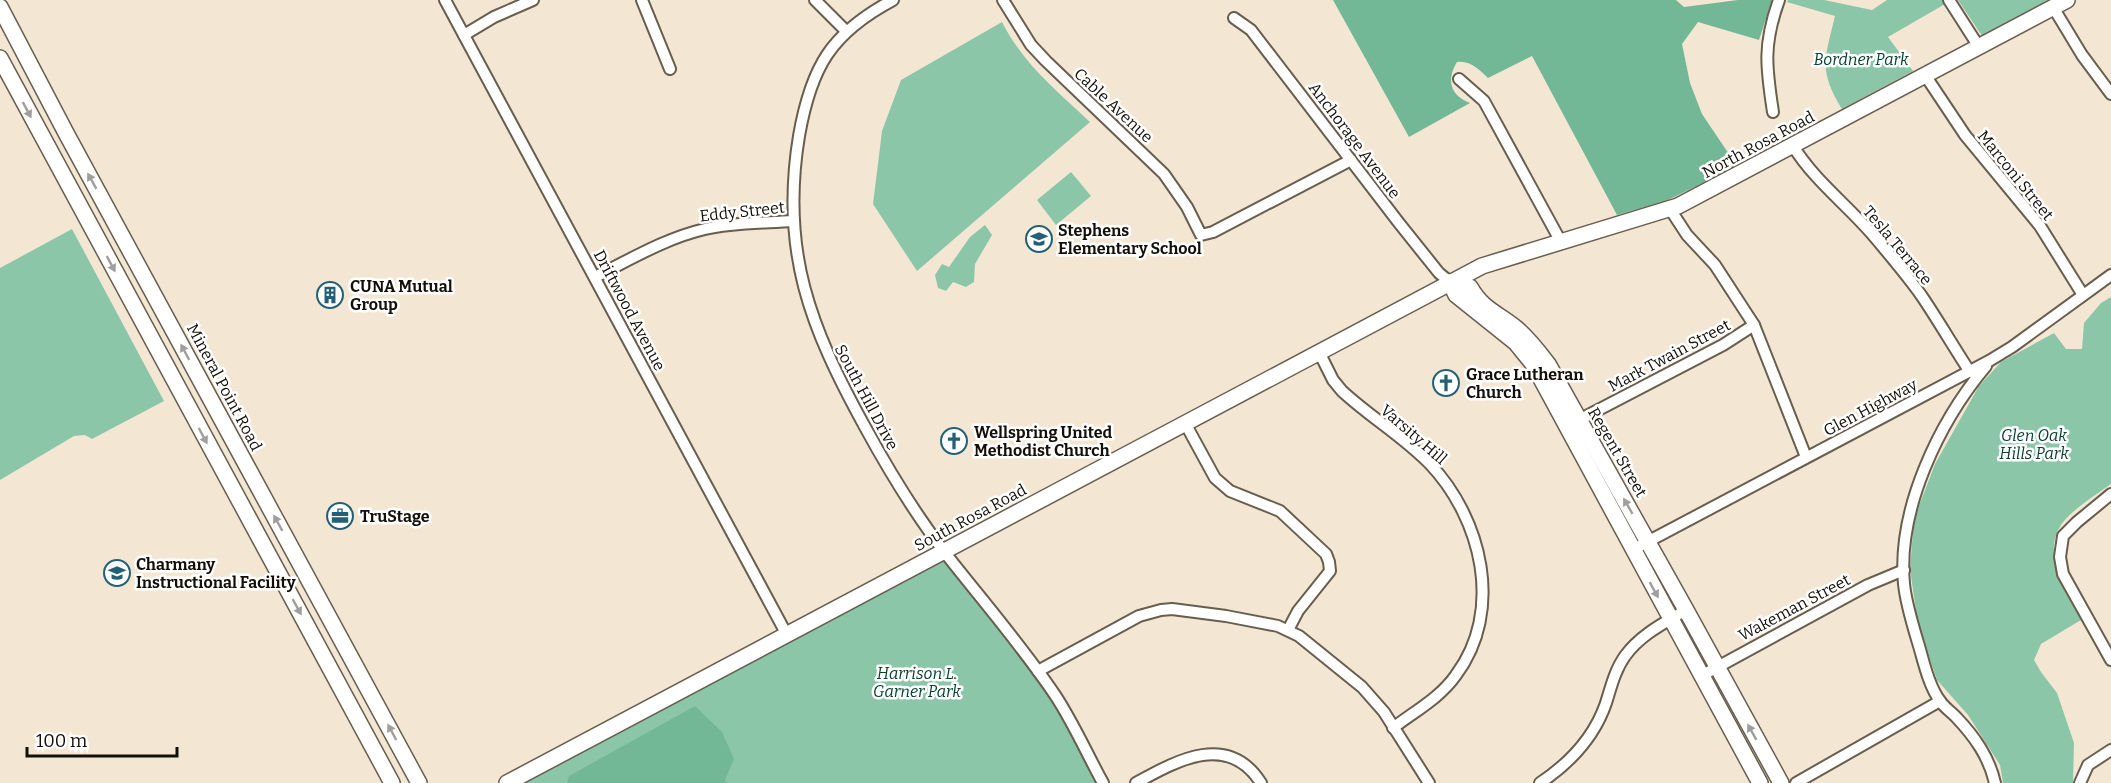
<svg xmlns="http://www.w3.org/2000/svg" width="2111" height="783" viewBox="0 0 2111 783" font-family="Bitter,serif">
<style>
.green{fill:#8cc6a9}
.forest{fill:#72b896}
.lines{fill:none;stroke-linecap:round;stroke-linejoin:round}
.street-casing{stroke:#685e4e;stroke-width:14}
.secondary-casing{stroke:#685e4e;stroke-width:18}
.street{stroke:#fff;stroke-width:10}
.secondary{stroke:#fff;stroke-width:15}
.oneway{fill:#a19f9d}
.labels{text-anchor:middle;stroke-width:5;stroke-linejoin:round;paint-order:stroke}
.park-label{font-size:16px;font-style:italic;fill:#07432c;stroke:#fff}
.street-label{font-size:16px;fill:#141009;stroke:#fff}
.poi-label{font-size:16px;font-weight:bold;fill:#141009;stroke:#fff;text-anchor:start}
</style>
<rect width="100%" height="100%" fill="#f3e7d4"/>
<!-- green -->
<g class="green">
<path d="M1788,0H1824L1872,10L1887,0H1952L1888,37L1913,71L1842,109C1818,70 1825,58 1835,16L1787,2Z"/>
<path d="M1958,0H2048L1982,36Z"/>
<path d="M1002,22C1024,65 1056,90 1090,122L917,271L873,204L882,131L901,80Z"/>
<path d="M1071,172L1091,196L1056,225L1037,200Z"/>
<path d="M985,225L992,235L975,264L974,282L966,287L953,282L946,291L938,288L935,275L942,264L949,267L970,237Z"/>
<path d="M72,229L164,401L92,439L85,435L74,436L0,480V268Z"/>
<path d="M2111,297V484C2096,495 2071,510 2061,525C2041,555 2068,593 2081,620L2041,644L2034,660L2041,672L2057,693L2074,743L2073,783H2003L2000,765L1968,715L1937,680L1918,625L1910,569L1914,519L1935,464L1979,386L2001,362L2054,333L2066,349H2082L2084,323L2101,303Z"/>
<path d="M944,551L1038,671L1103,783H507Z"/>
</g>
<!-- forest -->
<g class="forest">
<path d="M1333,0H1676L1684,7L1738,0H1772L1759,40L1698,22L1682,44L1690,83L1702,114L1737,166L1666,201L1617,215L1532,56L1488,78C1480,70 1470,60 1457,62C1446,80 1450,95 1470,103L1409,137Z"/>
<path d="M695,706L722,732L734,759L725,780L727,783H567L569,776Z"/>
</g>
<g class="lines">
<defs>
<g id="street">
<path d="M445,0L787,635"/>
<path d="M642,0L670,69"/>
<path d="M815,0L846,31"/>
<path d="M893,0C831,33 811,67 799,136C780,251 810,327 865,427C889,471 915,514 946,554C982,600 1022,646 1055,695C1073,722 1087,754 1103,783"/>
<path d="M1003,0L1031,45L1046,61L1164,174L1187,207L1201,235L1213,232L1351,160"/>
<path d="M1949,0L1979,47"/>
<path d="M2053,7L2082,55L2111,94"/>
<path d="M1234,18L1251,30L1399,223L1439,273L1450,282"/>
<path d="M464,35L494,17L533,0"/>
<path d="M1925,75L1965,135L2040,226L2083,295"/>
<path d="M1459,79L1484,101L1561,242"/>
<path d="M1773,112C1766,67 1763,44 1779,0"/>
<path d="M1793,146C1814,180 1846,204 1872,234C1889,254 1906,274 1921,295C1938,320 1953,346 1970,372"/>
<path d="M1670,209L1687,235L1715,265L1754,325L1806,457"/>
<path d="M595,277C631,259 666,238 705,229C734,222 765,223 793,221"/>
<path d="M1319,352L1333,380L1342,391C1370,417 1404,437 1430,464C1482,519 1504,611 1456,675C1440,698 1415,711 1393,728"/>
<path d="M1986,366C1939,422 1897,509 1904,584C1906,604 1913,626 1919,646C1924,663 1929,686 1940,701C1944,707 1951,712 1956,717C1975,737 1989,757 1995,783"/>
<path d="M1575,422L1723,345L1754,325"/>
<path d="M1185,423L1215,478L1230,491L1280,511L1326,554L1329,562L1330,571L1298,611L1288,630"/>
<path d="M2111,494L2077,522L2063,536L2060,557L2063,574L2111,660"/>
<path d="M1632,550L1989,361L2012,347L2111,275"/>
<path d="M1038,671L1139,616L1161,610L1172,609L1226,616L1278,626L1299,636L1362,687L1384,712L1429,783"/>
<path d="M1701,676L1868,585L1904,570"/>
<path d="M1136,783C1176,761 1228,731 1261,783"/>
<path d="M1540,783C1570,763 1594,738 1606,703C1611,687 1615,670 1625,656C1640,635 1664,623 1686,610"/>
<path d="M1796,783L1940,701"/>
<path d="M2080,783L2088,765L2111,750"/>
</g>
<g id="secondary">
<path d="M0,7L66,133L419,783"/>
<path d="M0,58L392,783"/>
<path d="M1450,282L1470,287C1483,310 1498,313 1516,328C1529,339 1538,351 1548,364L1686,610L1781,783"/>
<path d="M1450,282L1456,295L1516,343L1533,364L1760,783"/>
<path d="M507,783L1482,266L1678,206L2067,0"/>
</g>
</defs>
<!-- street casing -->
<use href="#street" class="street-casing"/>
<!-- secondary casing -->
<use href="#secondary" class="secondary-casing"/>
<!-- street -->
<use href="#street" class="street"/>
<!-- secondary -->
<use href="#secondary" class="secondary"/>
</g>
<!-- one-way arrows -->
<defs><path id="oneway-solid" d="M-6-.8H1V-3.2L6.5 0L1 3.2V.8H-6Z" transform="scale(1.5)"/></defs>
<g class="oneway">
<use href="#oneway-solid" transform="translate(27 110) rotate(62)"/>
<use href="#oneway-solid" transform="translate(92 181) rotate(-119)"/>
<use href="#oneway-solid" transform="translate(111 264) rotate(62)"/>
<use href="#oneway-solid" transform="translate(185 352) rotate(-118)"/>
<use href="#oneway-solid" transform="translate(203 436) rotate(62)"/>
<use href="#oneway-solid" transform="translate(1628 506) rotate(-120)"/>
<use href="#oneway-solid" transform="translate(278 523) rotate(-119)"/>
<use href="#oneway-solid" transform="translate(1654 590) rotate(61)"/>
<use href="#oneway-solid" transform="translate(297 607) rotate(61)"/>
<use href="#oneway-solid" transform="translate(392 732) rotate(-118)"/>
<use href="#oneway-solid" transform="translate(1752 732) rotate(-119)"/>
</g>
<!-- icons -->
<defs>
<symbol id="school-ring" viewBox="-11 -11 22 22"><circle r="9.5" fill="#fff" stroke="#226077" stroke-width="1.5"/><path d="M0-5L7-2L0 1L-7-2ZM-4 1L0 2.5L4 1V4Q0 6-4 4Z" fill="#226077"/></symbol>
<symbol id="building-ring" viewBox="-11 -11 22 22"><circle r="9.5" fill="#fff" stroke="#226077" stroke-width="1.5"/><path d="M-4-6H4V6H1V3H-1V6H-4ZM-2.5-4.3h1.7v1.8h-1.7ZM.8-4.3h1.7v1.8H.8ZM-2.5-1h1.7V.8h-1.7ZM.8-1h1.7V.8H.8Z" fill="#226077"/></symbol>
<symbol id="church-ring" viewBox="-11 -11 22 22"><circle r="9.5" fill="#fff" stroke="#226077" stroke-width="1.5"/><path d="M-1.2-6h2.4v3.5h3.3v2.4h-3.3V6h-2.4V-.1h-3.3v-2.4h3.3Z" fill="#226077"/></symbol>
<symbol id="office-ring" viewBox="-11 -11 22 22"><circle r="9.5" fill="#fff" stroke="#226077" stroke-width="1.5"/><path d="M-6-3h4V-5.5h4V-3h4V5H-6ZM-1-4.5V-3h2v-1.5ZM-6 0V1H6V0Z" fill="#226077"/></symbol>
<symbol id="university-ring" viewBox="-11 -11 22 22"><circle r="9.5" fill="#fff" stroke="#226077" stroke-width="1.5"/><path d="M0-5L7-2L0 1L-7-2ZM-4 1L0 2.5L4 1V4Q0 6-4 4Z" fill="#226077"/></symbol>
</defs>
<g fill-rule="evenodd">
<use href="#school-ring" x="1024" y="224" width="30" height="30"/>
<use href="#building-ring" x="315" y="280" width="30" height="30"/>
<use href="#church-ring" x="1431" y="368" width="30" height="30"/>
<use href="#church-ring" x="939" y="426" width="30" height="30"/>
<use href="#office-ring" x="325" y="501" width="30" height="30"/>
<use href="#university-ring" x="102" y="558" width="30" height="30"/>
</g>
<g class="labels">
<!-- park labels -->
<g class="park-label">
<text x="1861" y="65">Bordner Park</text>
<text x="2034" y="441">Glen Oak<tspan x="2034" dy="18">Hills Park</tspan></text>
<text x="917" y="679">Harrison L.<tspan x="917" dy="18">Garner Park</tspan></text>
</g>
<!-- street labels -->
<g class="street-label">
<text transform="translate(1114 105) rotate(43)" y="6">Cable Avenue</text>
<text transform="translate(1355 140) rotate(53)" y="6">Anchorage Avenue</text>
<text transform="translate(1758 144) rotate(-28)" y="6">North Rosa Road</text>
<text transform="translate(2016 175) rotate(51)" y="6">Marconi Street</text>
<text transform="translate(742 211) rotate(-6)" y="6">Eddy Street</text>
<text transform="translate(1898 245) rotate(50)" y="6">Tesla Terrace</text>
<text transform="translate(630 310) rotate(62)" y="6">Driftwood Avenue</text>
<text transform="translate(1669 355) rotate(-28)" y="6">Mark Twain Street</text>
<text transform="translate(225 387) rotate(62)" y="6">Mineral Point Road</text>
<text transform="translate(867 397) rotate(62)" y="6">South Hill Drive</text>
<text transform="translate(1870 407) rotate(-28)" y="6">Glen Highway</text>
<text transform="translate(1414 434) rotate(41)" y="6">Varsity Hill</text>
<text transform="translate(1618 452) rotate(60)" y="6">Regent Street</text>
<text transform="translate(970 517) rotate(-28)" y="6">South Rosa Road</text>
<text transform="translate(1794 607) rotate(-28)" y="6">Wakeman Street</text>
</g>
<!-- poi labels -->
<g class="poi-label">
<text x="1058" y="236">Stephens<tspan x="1058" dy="18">Elementary School</tspan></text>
<text x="350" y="292">CUNA Mutual<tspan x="350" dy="18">Group</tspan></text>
<text x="1466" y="380">Grace Lutheran<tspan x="1466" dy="18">Church</tspan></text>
<text x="974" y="438">Wellspring United<tspan x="974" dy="18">Methodist Church</tspan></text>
<text x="360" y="522">TruStage</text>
<text x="136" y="570">Charmany<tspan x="136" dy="18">Instructional Facility</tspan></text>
</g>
</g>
<!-- scale -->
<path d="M27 747v9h150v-9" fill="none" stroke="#141009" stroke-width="3"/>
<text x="36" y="747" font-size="18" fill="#141009" stroke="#ffffff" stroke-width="4.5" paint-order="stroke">100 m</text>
</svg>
